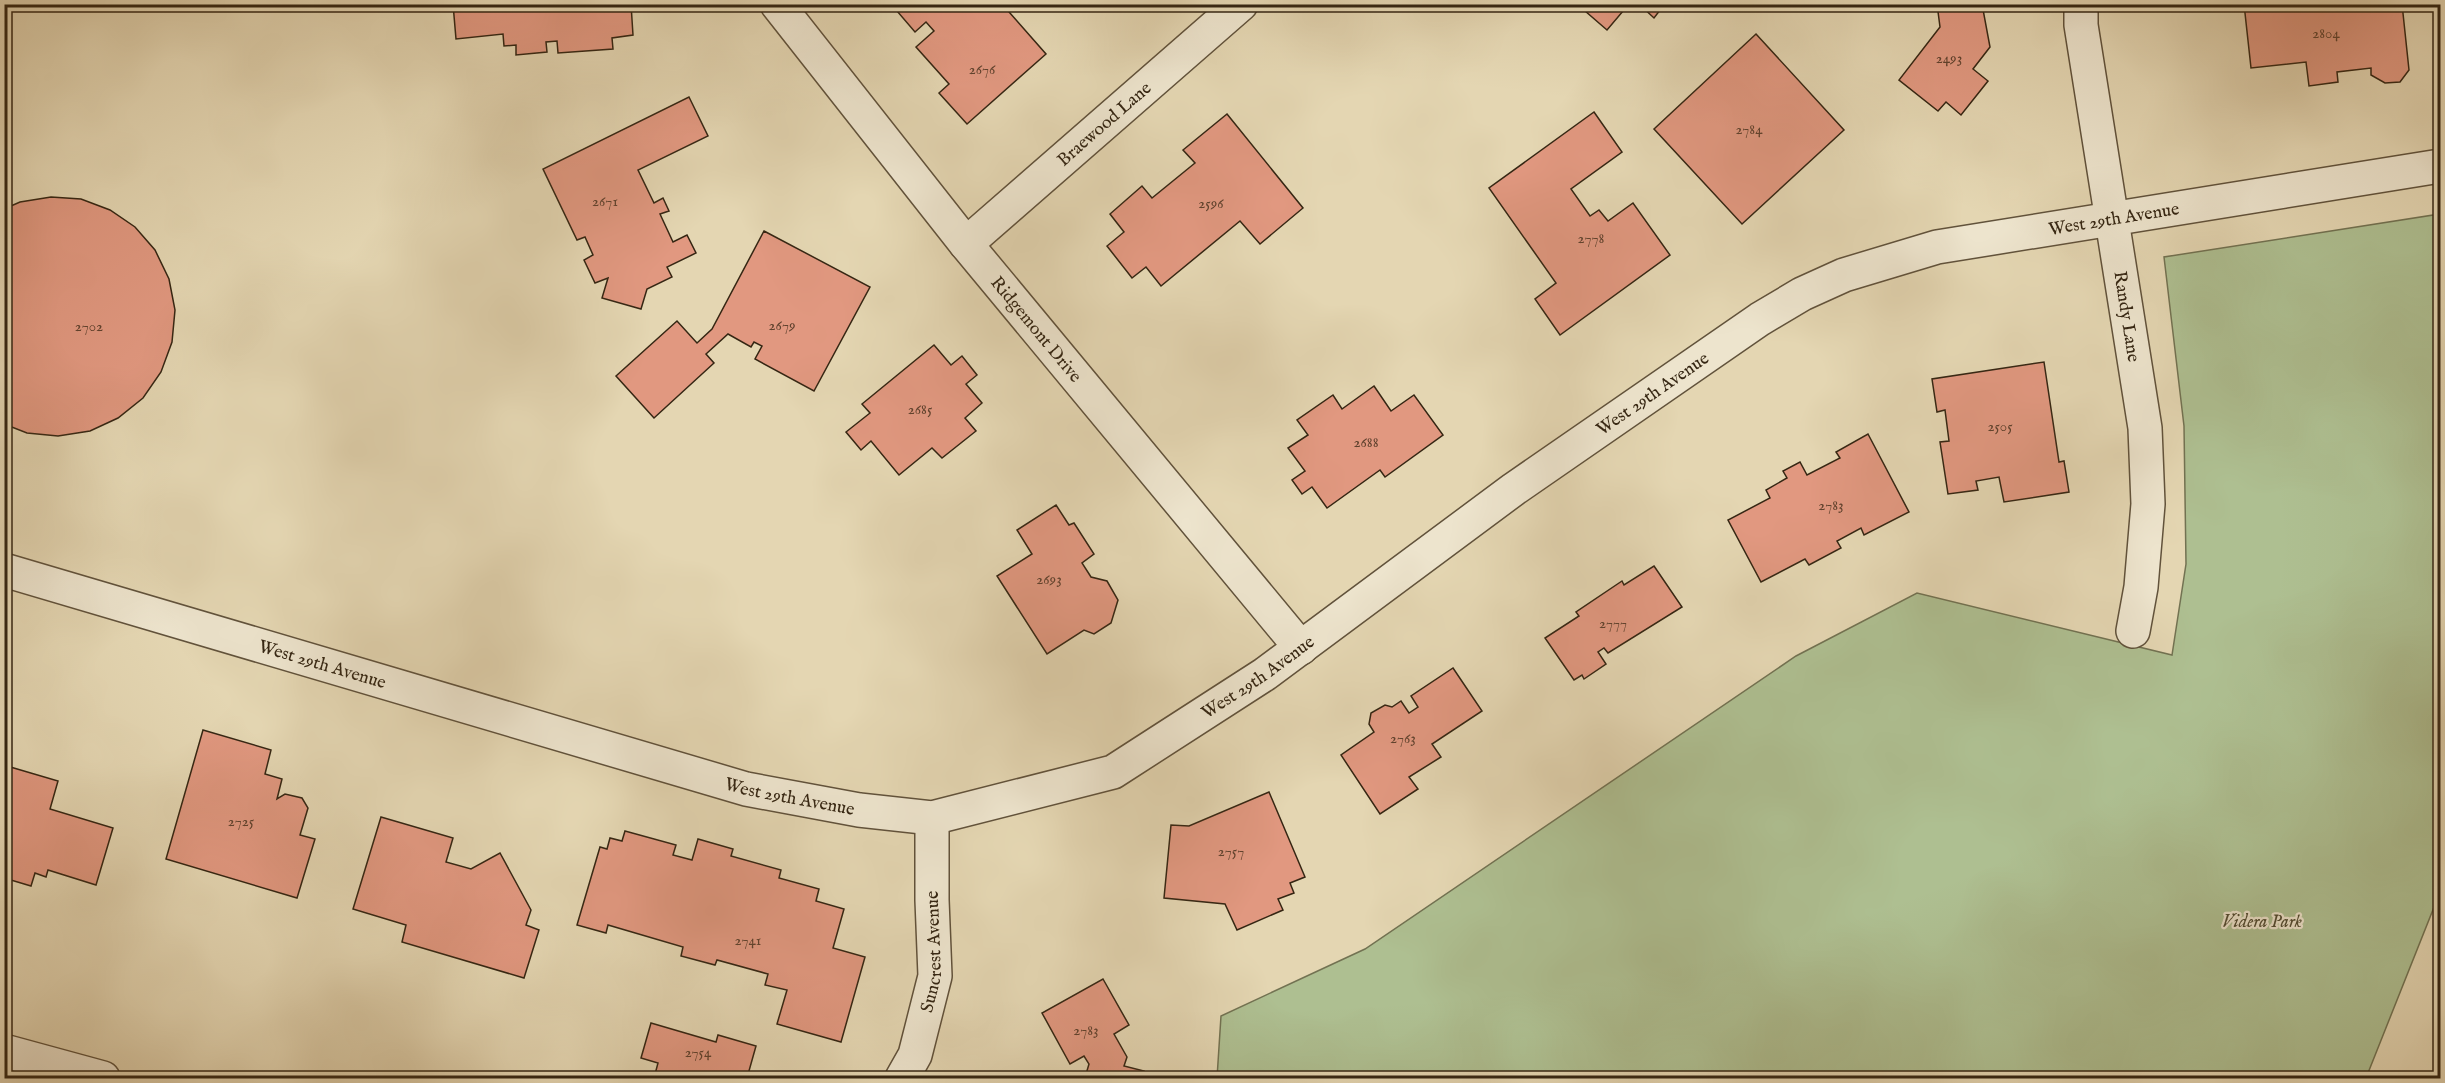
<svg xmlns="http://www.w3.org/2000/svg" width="2445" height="1083" viewBox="0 0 2445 1083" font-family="'IM FELL English',serif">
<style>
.green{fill:#aebf91;stroke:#727252;stroke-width:1.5}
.building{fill:#e19880;stroke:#352613;stroke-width:1.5}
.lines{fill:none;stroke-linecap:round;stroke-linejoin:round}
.street-casing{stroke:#61523b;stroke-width:36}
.street{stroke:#ede4cd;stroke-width:33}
.labels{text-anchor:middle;stroke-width:4.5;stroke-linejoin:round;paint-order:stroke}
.number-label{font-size:15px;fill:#60422e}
.street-label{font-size:18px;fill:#352613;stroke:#ede4cd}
.park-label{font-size:18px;font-style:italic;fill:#534c32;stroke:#ede4cd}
</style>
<rect width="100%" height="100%" fill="#e4d6b2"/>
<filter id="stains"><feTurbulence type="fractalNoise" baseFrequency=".00333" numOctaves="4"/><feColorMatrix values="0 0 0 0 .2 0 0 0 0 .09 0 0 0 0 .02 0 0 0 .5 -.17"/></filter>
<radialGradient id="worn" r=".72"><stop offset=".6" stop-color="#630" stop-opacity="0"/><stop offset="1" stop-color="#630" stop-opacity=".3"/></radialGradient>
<!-- green -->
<path class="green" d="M2440,214V892L2366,1078H1217L1221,1016L1365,949L1796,656L1917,593L2172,655L2186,564L2184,426L2164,257Z"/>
<!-- building -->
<g class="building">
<path d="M453,4H631L633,35L612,38L613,49L558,53L557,41L546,42L547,52L516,55V45L504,46L503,34L456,39Z"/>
<path d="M891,4H1002L1046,54L967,124L939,93L949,84L916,47L934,31L926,22L915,32Z"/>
<path d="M1577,4H1629L1607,30Z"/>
<path d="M1639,4H1664V5L1654,18Z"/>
<path d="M1937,4H1982L1990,47L1973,69L1988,81L1961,115L1946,102L1938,111L1899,80L1940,27Z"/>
<path d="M2244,4H2402L2409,70L2400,82L2385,83L2371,75V68L2337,72L2338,82L2309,86L2306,62L2251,68Z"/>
<path d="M1756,34L1844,130L1742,224L1654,129Z"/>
<path d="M689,97L708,136L638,170L654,203L663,198L669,211L660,214L673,242L687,235L696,253L667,267L672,277L647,289L641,309L602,298L608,278L595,283L584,260L593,255L585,237L577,240L543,169Z"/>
<path d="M1594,112L1622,152L1571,189L1590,216L1599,210L1608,221L1633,203L1670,255L1560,335L1535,299L1556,283L1489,188Z"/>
<path d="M1227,114L1303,208L1260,244L1240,221L1161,286L1146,267L1132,278L1107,246L1124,232L1110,214L1142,186L1152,198L1195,163L1183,150Z"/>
<path d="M51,197L81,199L110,210L135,227L155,250L169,279L175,310L172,342L161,372L143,398L118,418L90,431L58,436L27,433L4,424V209L20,202Z"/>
<path d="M764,231L870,287L814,391L755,359L762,346L754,342L751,347L728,334L706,354L714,363L654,418L616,376L677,321L697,343L712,329Z"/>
<path d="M934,345L951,365L962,356L977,375L966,384L982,403L965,418L976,431L942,458L932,448L899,475L871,441L861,450L846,432L870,413L862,404Z"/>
<path d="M2044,362L2059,462L2064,461L2069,492L2004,502L1999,477L1976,481L1978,490L1948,494L1940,442L1949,441L1945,410L1937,412L1932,379Z"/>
<path d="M1374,386L1391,411L1414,395L1443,435L1385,477L1380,470L1327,508L1312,487L1302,494L1292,480L1305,471L1288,448L1308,435L1297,420L1333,395L1342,409Z"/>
<path d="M1868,434L1909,512L1864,535L1861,528L1837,541L1841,548L1809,565L1805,559L1761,582L1728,520L1770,498L1766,490L1787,478L1783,471L1800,462L1807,475L1840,458L1836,452Z"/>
<path d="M1056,505L1069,525L1074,523L1094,554L1082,563L1091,577L1107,581L1118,600L1111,623L1094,634L1084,630L1047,654L997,576L1032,554L1017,530Z"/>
<path d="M1654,566L1682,607L1608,653L1604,648L1598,652L1606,664L1584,679L1582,675L1574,680L1545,638L1579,616L1576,612L1622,581L1624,585Z"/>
<path d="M1453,668L1482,711L1432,744L1441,757L1409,777L1418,789L1380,814L1341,755L1374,732L1369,724L1371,713L1385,705L1392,707L1401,701L1409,713L1418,707L1411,696Z"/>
<path d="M203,730L271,750L265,774L282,779L277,799L285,794L302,798L308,808L300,835L315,839L297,898L166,859Z"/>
<path d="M7,766L58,781L50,809L113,828L96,885L48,870L46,877L35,873L31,886L4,878V773Z"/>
<path d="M1269,792L1305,877L1290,883L1294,893L1278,899L1283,910L1237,930L1225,904L1164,898L1171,825L1189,826Z"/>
<path d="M381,817L453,838L446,862L471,869L500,853L531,910L526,925L539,930L524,978L402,942L406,925L353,909Z"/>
<path d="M625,831L676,845L673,855L692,860L698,839L733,849L731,856L781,870L779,878L819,889L816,901L844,909L833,948L865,957L841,1042L777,1024L787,990L765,985L768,974L717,960L715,965L681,956L683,947L608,925L606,933L577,925L600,847L607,849L610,838L622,841Z"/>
<path d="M1103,979L1129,1025L1114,1034L1127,1057L1124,1066L1144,1071L1142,1078H1077L1078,1072L1086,1074L1089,1064L1084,1056L1070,1064L1042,1013Z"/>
<path d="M651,1023L716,1042L718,1035L756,1046L747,1078H654L658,1063L641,1058Z"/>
</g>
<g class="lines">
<defs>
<g id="street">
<path id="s1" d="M777,4L966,244L1301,648"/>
<path id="s2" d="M2081,4V25L2145,428L2148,504L2141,587L2133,631"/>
<path id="s3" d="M966,244L1241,4"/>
<path id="s4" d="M4,570L746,789L859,810L932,818L1113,772L1265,674L1514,489L1760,319L1802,294L1844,275L1937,247L2440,166"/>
<path d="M4,1051L103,1078"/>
<path id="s5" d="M902,1078L915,1055L935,976L932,900V818"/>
</g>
</defs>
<!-- street casing -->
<use href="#street" class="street-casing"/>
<!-- street -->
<use href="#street" class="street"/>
</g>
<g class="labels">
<!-- number labels -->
<g class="number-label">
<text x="2326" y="38">2804</text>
<text x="1949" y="63">2493</text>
<text x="982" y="74">2676</text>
<text x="1749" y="134">2784</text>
<text x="605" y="206">2671</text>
<text x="1211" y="208">2596</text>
<text x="1591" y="243">2778</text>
<text x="782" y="330">2679</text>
<text x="89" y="331">2702</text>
<text x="920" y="414">2685</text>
<text x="2000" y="431">2505</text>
<text x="1366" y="447">2688</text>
<text x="1831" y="510">2783</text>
<text x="1049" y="584">2693</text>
<text x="1613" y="628">2777</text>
<text x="1403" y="743">2763</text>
<text x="241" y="826">2725</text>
<text x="1231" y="856">2757</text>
<text x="748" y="945">2741</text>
<text x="1086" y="1035">2783</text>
<text x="698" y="1057">2754</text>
</g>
<!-- street labels -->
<g class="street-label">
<text dy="6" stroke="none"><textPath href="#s3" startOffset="183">Braewood Lane</textPath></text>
<text dy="6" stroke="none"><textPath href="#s4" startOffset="2310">West 29th Avenue</textPath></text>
<text dy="6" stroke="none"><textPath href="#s2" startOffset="316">Randy Lane</textPath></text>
<text dy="6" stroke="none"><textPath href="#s1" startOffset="416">Ridgemont Drive</textPath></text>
<text dy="6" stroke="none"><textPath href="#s4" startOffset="1808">West 29th Avenue</textPath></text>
<text dy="6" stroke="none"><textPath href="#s4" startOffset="332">West 29th Avenue</textPath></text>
<text dy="6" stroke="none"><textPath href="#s4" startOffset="1322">West 29th Avenue</textPath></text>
<text dy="6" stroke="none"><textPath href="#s4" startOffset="818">West 29th Avenue</textPath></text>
<text dy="6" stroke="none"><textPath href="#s5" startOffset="132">Suncrest Avenue</textPath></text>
</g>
<!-- park labels -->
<g class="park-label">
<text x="2262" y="927">Videra Park</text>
</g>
</g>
<!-- margin -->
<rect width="2445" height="1083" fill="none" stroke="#e4d6b2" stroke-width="24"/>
<rect x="6" y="6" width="2433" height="1071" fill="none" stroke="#352613" stroke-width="3"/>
<rect x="12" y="12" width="2421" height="1059" fill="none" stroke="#352613" stroke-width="1.5"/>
<rect width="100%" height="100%" filter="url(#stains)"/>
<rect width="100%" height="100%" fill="url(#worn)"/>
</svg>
